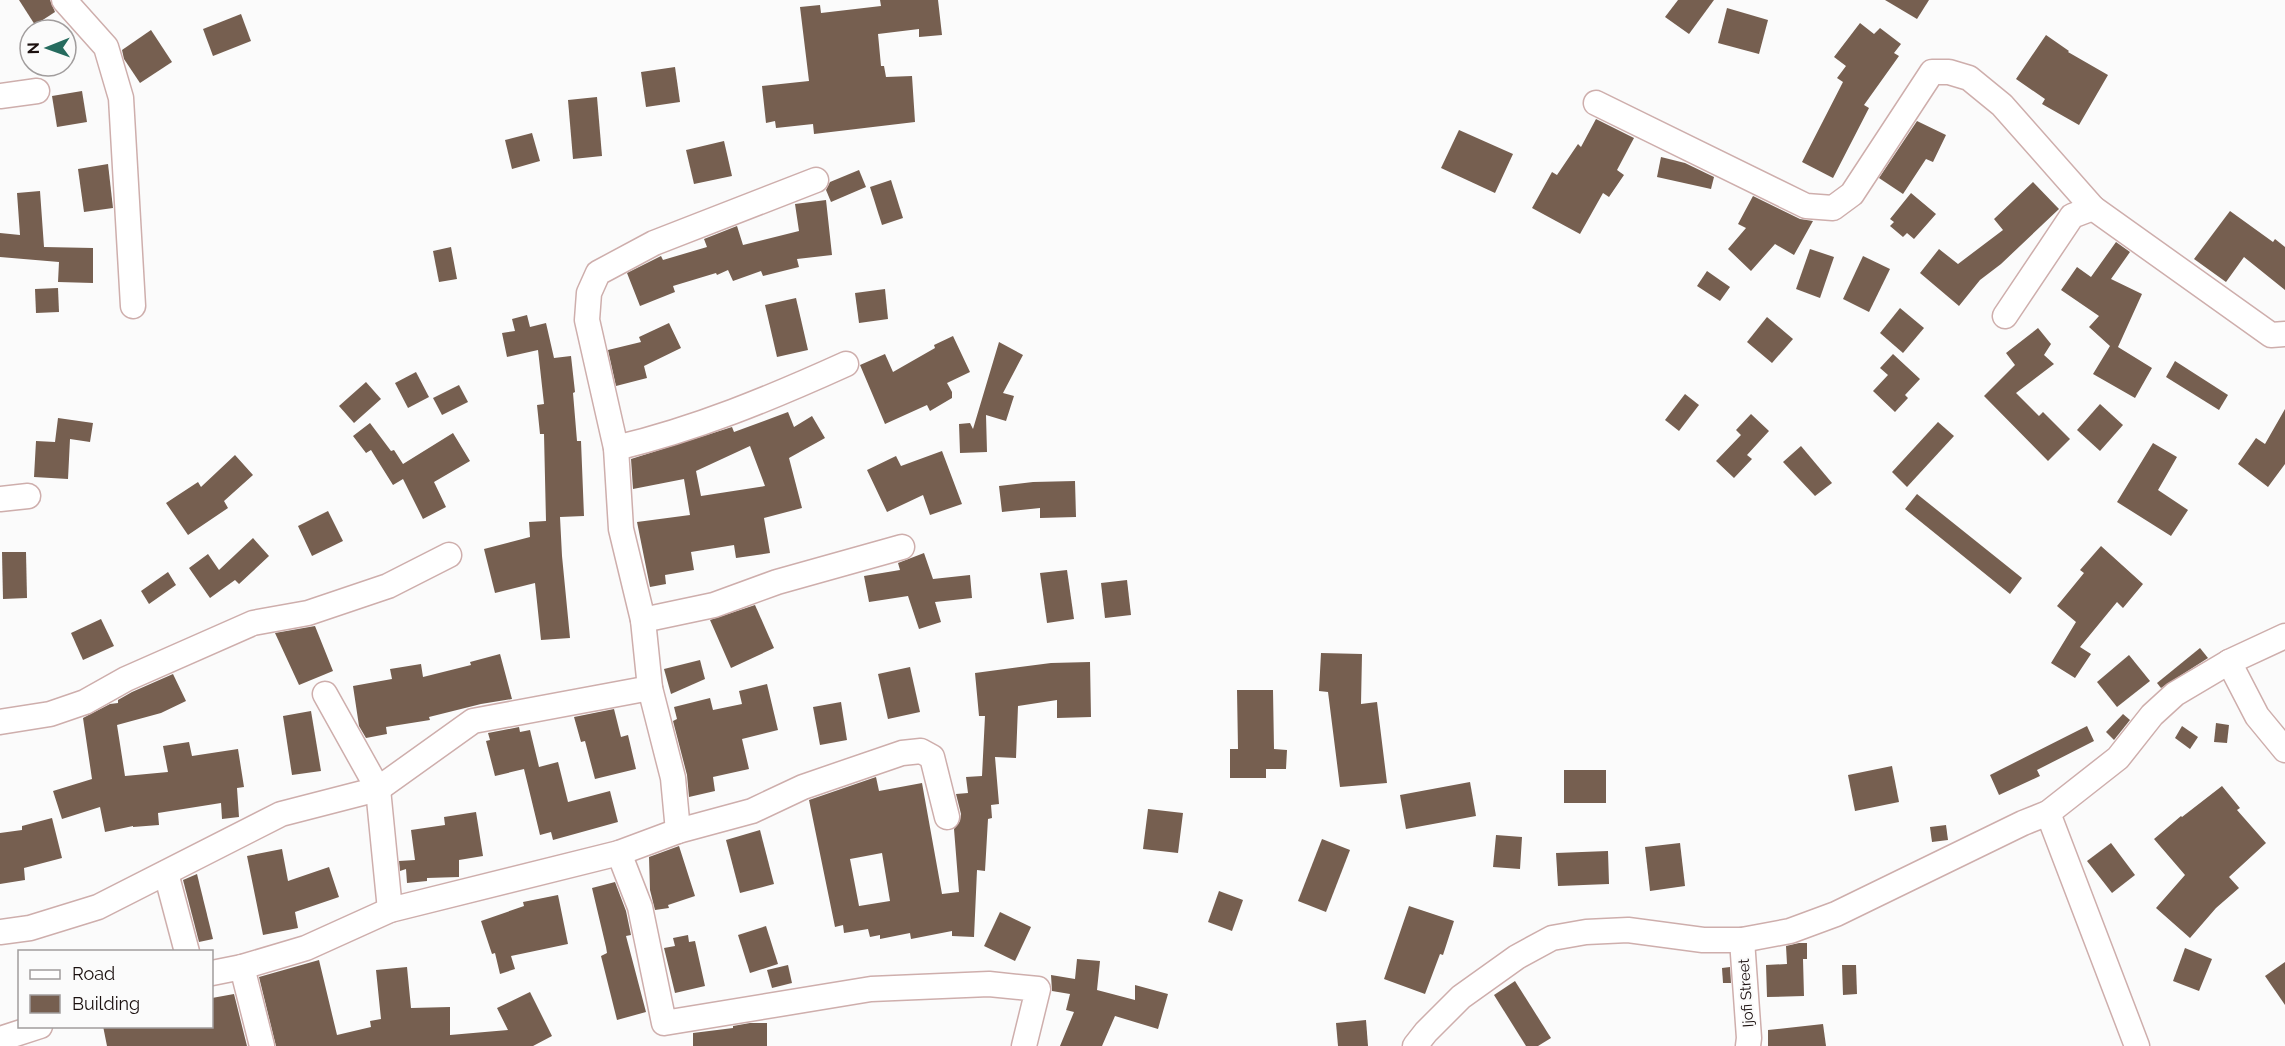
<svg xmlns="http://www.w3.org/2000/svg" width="2285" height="1046" viewBox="0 0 2285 1046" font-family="Raleway,sans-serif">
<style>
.building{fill:#765f50;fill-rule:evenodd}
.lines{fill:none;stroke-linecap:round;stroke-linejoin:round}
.minor-casing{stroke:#ceaeac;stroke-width:27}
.minor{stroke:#fff;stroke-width:24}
.labels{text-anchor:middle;stroke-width:4.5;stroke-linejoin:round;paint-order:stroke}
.street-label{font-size:15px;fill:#1b100f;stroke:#fbfbfb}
</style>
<rect width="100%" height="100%" fill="#fbfbfb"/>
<!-- building -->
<g class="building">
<path d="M19,0H50L55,12L35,25Z"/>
<path d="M880,0H938L942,35L919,37V29L878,34L881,66H884L886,77L912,76L915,122L814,134L813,124L776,128L775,121L766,123L762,86L809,81L800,7L820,5L821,13L881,6Z"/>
<path d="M1678,0H1714L1689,34L1665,17Z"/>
<path d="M1885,0H1929L1917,19Z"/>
<path d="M1727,8L1768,20L1759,54L1718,43Z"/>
<path d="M241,14L251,41L213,56L203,29Z"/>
<path d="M1860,23L1874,34L1880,28L1901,44L1894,53L1899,56L1864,105L1869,108L1833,178L1802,162L1843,82L1837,78L1846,66L1834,57Z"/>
<path d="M151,30L172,62L140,83L124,59L122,50Z"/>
<path d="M2046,35L2069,51L2068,52L2108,75L2079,125L2042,104L2045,99L2016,79Z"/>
<path d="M675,67L680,102L646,107L641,72Z"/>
<path d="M82,91L87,122L57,127L52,96Z"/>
<path d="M597,97L602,156L573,159L568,100Z"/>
<path d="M1596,119L1634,138L1617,170L1624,175L1609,197L1603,193L1580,234L1532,208L1552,172L1557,175L1578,144L1581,147Z"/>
<path d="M1917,121L1946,135L1933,162L1926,159L1903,194L1879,178Z"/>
<path d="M1459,130L1513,154L1495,193L1441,168Z"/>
<path d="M532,133L540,161L512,169L505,140Z"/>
<path d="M724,141L732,176L694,184L686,150Z"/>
<path d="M1661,157L1685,163L1714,177L1711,189L1657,177Z"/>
<path d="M108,164L113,208L84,212L78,169Z"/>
<path d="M859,170L866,187L831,202L826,190L830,182Z"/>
<path d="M891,180L903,218L882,225L870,187Z"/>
<path d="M2033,182L2059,209L2001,264L1980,280L1959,306L1920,273L1939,249L1958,264L2003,230L1994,219Z"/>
<path d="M40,191L44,247L93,248V283L58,282L59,262L0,257V233L20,235L17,193Z"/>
<path d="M1911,193L1936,214L1914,239L1907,233L1903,237L1890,226L1894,222L1890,219Z"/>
<path d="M1753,196L1800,219L1813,221L1794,255L1775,244L1751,271L1728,249L1746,228L1738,224Z"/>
<path d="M826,200L832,255L797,259L799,267L763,276L761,271L733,281L728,270L717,275L716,273L673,286L675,292L640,306L627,273L661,256L663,260L707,247L704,239L737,226L743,245L799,231L795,204Z"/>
<path d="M2230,211L2273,242L2275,239L2285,247V290L2244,257L2226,282L2194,259Z"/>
<path d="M2116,242L2130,252L2111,279L2142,294L2118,347L2152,368L2135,398L2093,374L2110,346L2089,327L2099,316L2061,290L2077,267L2091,277Z"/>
<path d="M451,247L457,279L439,282L433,251Z"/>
<path d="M1810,249L1834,257L1820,298L1796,289Z"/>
<path d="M1863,256L1890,269L1869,312L1843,299Z"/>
<path d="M1707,271L1730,287L1720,301L1697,286Z"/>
<path d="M58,288L59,312L36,313L35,289Z"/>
<path d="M885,289L888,319L859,323L855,293Z"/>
<path d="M796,298L808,350L777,357L765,305Z"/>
<path d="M1900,308L1924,328L1903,353L1880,333Z"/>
<path d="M527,315L530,327L546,323L554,358L571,356L575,392L573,393L577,441H581L584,516L560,517L562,556L570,638L541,640L535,583L495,593L484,549L530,537L529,522L546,521L544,434H540L537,405L544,404L538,350L507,357L502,333L515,331L512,319Z"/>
<path d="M1767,317L1793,339L1772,363L1747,342Z"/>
<path d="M669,323L681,348L644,366L647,378L616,386L608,350L641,342L639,337Z"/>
<path d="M2038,328L2051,344L2044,355L2054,364L2016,393L2039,416L2043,412L2070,439L2048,461L1984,396L2015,365L2006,353Z"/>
<path d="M953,336L970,372L947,383L952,392V398L930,411L927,405L885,424L860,365L885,354L893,372L935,348L934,345Z"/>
<path d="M999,342L1023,355L1003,393L1014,396L1006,421L986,415L987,452L960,453L959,424L970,423L973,429Z"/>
<path d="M1893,354L1920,379L1905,395L1908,398L1895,412L1873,391L1888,375L1880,368Z"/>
<path d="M2175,361L2228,395L2219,410L2166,377Z"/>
<path d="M416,372L429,397L408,408L395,383Z"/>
<path d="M366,382L381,399L354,423L339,406Z"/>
<path d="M459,385L468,402L442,415L433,398Z"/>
<path d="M1685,394L1699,405L1679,431L1665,420Z"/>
<path d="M2100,404L2123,425L2100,451L2077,430Z"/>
<path d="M2285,409V464L2268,487L2238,464L2256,438L2265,444Z"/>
<path d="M788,412L794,427L812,416L825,438L789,458L802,508L764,518L770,553L736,558L734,545L691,552L694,570L665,575L666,584L650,587L637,522L690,515L684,479L633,489L631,459L732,427L734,432ZM750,446L765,486L701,496L696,471Z"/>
<path d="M1751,414L1769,431L1747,455L1752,459L1734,478L1716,461L1741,435L1736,430Z"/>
<path d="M58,418L93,423L90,442L70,439L68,479L34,477L36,441L55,442Z"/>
<path d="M1938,422L1954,436L1907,487L1892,472Z"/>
<path d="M370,423L391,451L394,450L403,464L453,433L470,461L434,482L446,507L423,519L403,479L393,485L371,450L366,453L353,436Z"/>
<path d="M2153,443L2177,457L2158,490L2188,510L2171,536L2117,502Z"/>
<path d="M1801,446L1832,483L1815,496L1783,462Z"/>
<path d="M942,451L962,504L930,515L923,495L887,512L867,470L896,456L901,466Z"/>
<path d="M235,455L253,475L224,501L228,508L188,535L166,503L198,482L201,487Z"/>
<path d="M1075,481L1076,517L1040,518V508L1002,512L999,486L1033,482Z"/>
<path d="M1917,494L2022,578L2010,594L1905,509Z"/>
<path d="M328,511L343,541L312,556L298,526Z"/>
<path d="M253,538L269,556L239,584L235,580L210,598L189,568L208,554L219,570Z"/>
<path d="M2101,546L2143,584L2123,608L2117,602L2080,647L2091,654L2075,678L2051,663L2076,622L2057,606L2084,573L2080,570Z"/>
<path d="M2,552H26L27,598L3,599Z"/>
<path d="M924,553L933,579L970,575L972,598L935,602L941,622L919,629L908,596L869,602L864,576L900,570L898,563Z"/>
<path d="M1067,570L1074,619L1047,623L1040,573Z"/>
<path d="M168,572L176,585L149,604L141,591Z"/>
<path d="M1127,580L1131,615L1105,618L1101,583Z"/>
<path d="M755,605L774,648L731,668L710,620Z"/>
<path d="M101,619L114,646L83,660L71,633Z"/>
<path d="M315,626L333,671L299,685L275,633Z"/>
<path d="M2200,648L2208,658L2161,688L2157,683Z"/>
<path d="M1321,653L1362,654L1361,704L1377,702L1387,783L1340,787L1328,692L1319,691Z"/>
<path d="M500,654L512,699L481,704L429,717L430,720L386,727L387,734L366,738L359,726L353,686L392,679L390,669L421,664L423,677L471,665L470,662Z"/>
<path d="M2129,655L2150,681L2117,707L2097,682Z"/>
<path d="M700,660L705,679L671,694L664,669Z"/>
<path d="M1090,662L1091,717L1057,718V700L1018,706L1016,758L995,757L999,804L991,805L992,818L988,819L985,871L977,870L974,937L952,936V931L911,939L910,933L880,939V935L870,937L868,929L844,933L843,925L835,927L809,800L876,777L879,791L922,783L942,894L959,892L954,829L960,821L961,814L956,794L968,793L966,777L982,776L985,716H979L975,673L1051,663ZM882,853L890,901L859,906L850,859Z"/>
<path d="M910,667L920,712L888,719L878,674Z"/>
<path d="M173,674L186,701L161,713L117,725L125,776L168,772L163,746L189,742L192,756L238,749L244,787L237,788L239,817L222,819L221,803L158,813L159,825L133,827V826L105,832L100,807L62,819L53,791L92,779L83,718L110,704L118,703V700L132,692Z"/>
<path d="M767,684L778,730L742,739L749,769L713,777L715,791L689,797L687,775L673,721L677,719L674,707L710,698L713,710L742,704L739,691Z"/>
<path d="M1237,690H1273L1274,749L1287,750L1286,769H1266V778H1230V749H1238Z"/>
<path d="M841,702L847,740L820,745L813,707Z"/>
<path d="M614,709L621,737L628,735L636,769L595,779L585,741L581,742L574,717Z"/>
<path d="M311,711L321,771L292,775L283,716Z"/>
<path d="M2123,714L2130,720L2114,740L2106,732Z"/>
<path d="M2216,723L2229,725L2227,743L2214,742Z"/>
<path d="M2087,726L2094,741L2037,770L2040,776L1999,795L1990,775Z"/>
<path d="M2182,726L2198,737L2190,749L2175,738Z"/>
<path d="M519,727L520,732L530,730L539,767L558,762L568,802L610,791L618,822L553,840L551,832L540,835L524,769L495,776L486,741L490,740L488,733Z"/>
<path d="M1892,766L1899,802L1855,811L1848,775Z"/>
<rect x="1564" y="770" width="42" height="33"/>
<path d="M1470,782L1476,816L1406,829L1400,795Z"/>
<path d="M2222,786L2240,808L2237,810L2266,843L2229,877L2239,888L2216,908L2190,938L2156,908L2185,875L2154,839L2181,816L2182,817Z"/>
<path d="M1148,809L1183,813L1178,853L1143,849Z"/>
<path d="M476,812L483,856L459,860V877L427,878V881L407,883L406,869L400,871L399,861L415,860L411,830L445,825L444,817Z"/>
<path d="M52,818L62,858L24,868L25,880L0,884V833L22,830V826Z"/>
<path d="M1946,825L1948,840L1932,842L1930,827Z"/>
<path d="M760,830L774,884L740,893L726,840Z"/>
<path d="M1496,835L1522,837L1520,869L1493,867Z"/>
<path d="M1322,839L1350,850L1326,912L1298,901Z"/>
<path d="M1680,843L1685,886L1650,891L1645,847Z"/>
<path d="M2111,843L2135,875L2112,893L2087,861Z"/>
<path d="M679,846L695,896L668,905L669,908L655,910L650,890L649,857Z"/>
<path d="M282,849L288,881L329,867L339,897L295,912L298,928L263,935L247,856Z"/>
<path d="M1608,851L1609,884L1558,886L1556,853Z"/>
<path d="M197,874L213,939L199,942L183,880Z"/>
<path d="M615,882L626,911L631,935L626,936L646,1012L617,1020L601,956L607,953L606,947L592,888Z"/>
<path d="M1219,891L1243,900L1232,931L1208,922Z"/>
<path d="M558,895L568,944L511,956L515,969L500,974L495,953L492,954L481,921L524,906L523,902Z"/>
<path d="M1409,906L1454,921L1443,955L1440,954L1425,994L1384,979Z"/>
<path d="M1000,912L1031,927L1015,961L984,946Z"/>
<path d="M766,926L778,964L750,973L738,935Z"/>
<path d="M688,935L689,942L695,941L705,986L675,993L664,948L675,946L673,938Z"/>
<path d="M1799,943H1807V959H1803L1804,996L1767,997L1766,965L1787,964L1786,946Z"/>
<path d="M2185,948L2212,959L2199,991L2173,981Z"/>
<path d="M1077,959L1100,961L1097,990L1135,1000V985L1168,994L1158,1029L1115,1016L1102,1046H1060L1074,1012L1066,1010L1070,994L1052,991L1051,975L1075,979Z"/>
<path d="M319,960L337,1035L371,1027L370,1021L381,1019L376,970L407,967L411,1008L450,1007V1035L508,1030L497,1008L530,992L552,1036L533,1046H276L259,977Z"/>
<path d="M2285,962V1005L2265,976Z"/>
<path d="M788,965L792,983L772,988L767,970Z"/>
<path d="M1842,965H1856L1857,994L1843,995Z"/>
<path d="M1730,967L1731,983H1723L1722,968Z"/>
<path d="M1515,981L1551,1038L1538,1046H1526L1494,995Z"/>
<path d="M234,994L247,1046H107L103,1026H212V998Z"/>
<path d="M1366,1020L1368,1046H1338L1336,1023Z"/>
<path d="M750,1023H767V1046H693V1033L733,1028V1026Z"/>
<path d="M1823,1024L1826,1046H1768V1030Z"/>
</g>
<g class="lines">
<defs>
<g id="minor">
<path d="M64,0L106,47L121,98L133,306"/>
<path d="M0,96L37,91"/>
<path d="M1596,103L1806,206L1833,208L1852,194L1932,72H1949L1969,78L2002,105L2093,208"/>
<path d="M2005,316L2072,216L2093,208L2271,335L2285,334"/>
<path d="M616,448C696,429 771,398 846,364"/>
<path d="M0,499L28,496"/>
<path d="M643,620L714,605L777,582L902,547"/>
<path d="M2229,662L2257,716L2285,750"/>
<path d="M325,694L378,789L390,910"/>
<path d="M0,722L50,714L85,702L126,679L253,623L308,613L388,586L449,555"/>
<path d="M2048,813L2137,1046"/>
<path d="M678,831L673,778L650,688L643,620L621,529L616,448L587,320L589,293L598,273L654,243L816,180"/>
<path d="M619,853L640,907L664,1023L871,989L989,984L1038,989L1024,1046"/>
<path d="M166,873L187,952"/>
<path d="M0,932L30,928L98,907L281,814L378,789L473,721L650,688"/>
<path d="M1742,940L1749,1038L1748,1046"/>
<path d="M242,967L262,1046"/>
<path d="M212,973L242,967L306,948L390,910L619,853L678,831L752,811L803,787L902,753L921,751L932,757L947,817"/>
<path d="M0,1039L40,1026"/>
<path d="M1415,1046L1426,1032L1461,997L1517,957L1552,938L1586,932L1628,930L1703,940H1742L1790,931L1836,914L2023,823L2048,813L2118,758L2152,715L2175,694L2229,662L2285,636"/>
</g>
</defs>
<!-- minor casing -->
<use href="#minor" class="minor-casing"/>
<!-- minor -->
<use href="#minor" class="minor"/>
</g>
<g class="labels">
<!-- street labels -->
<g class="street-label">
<text transform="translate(1746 993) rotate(-94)" y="5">Ijofi Street</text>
</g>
</g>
<!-- legend -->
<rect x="18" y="950" width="195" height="78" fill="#fbfbfb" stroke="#a19d9d" stroke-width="1.5"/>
<rect x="30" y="970" width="30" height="9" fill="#ffffff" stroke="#a19d9d" stroke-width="1.5"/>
<text x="72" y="980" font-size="18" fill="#1b100f">Road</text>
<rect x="30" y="995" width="30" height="18" fill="#765f50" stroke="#a19d9d" stroke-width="1.5"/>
<text x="72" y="1010" font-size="18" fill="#1b100f">Building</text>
<!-- north arrow -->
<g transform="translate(48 48) rotate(269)"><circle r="28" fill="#fbfbfb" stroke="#a19d9d" stroke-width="1.5"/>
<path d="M0-4.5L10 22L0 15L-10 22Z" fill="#256b5e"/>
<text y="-9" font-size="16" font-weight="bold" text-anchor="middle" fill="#1b100f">N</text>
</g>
</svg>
